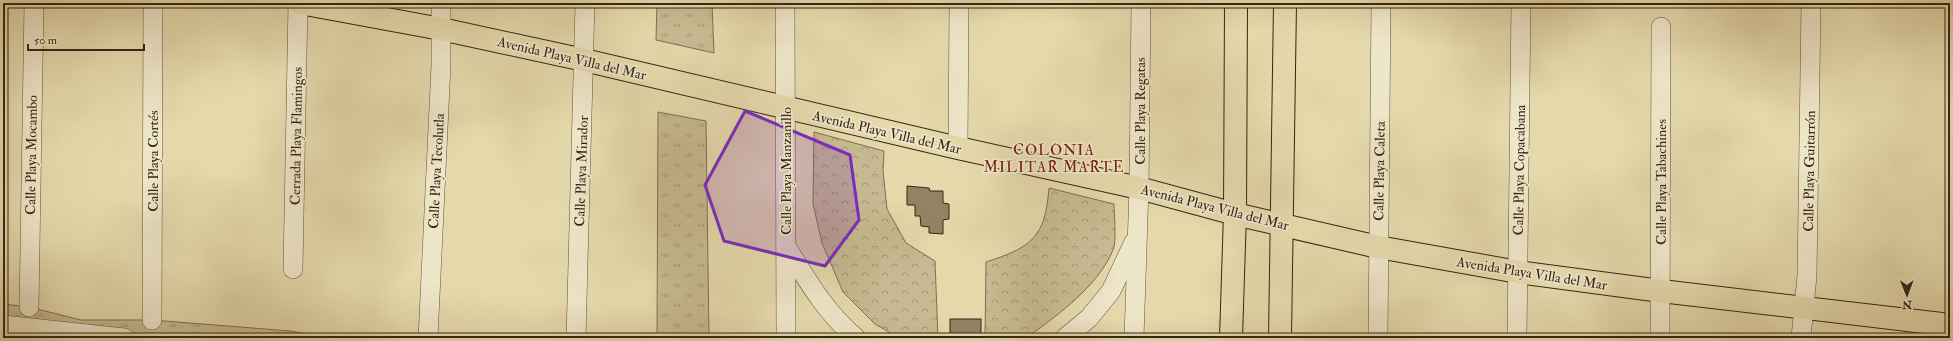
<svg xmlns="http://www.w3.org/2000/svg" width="1953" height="341" viewBox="0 0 1953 341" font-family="'IM FELL Double Pica',serif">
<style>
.grass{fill:url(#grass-tufts);stroke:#7e7054}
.park{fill:url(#park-crowns);stroke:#7e7054}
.building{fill:#918364;stroke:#352515}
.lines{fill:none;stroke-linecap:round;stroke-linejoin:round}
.minor-casing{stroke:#61523b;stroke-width:20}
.major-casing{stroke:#352515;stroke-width:24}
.minor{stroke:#eee6c9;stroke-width:19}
.major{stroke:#e5d9ac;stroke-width:22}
.marked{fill:#7b2cbf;fill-opacity:0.2;stroke:#7b2cbf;stroke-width:3;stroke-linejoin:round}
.labels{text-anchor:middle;stroke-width:3.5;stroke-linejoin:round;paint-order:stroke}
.street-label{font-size:14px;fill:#352515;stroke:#eee6c9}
.neighbourhood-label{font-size:15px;letter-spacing:1px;fill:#7a1f14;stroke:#eee6c9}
</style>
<defs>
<pattern id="grass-tufts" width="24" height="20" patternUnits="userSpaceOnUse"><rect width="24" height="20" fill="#c7ba92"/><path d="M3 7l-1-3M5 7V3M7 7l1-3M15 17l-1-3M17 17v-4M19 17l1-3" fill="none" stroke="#a29776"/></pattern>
<pattern id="park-crowns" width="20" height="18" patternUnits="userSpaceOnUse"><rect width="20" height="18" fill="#c7ba92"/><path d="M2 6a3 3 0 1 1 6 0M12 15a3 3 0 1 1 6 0" fill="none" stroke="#a29776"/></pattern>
</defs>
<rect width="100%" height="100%" fill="#e5d9ac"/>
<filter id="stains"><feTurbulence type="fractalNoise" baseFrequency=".005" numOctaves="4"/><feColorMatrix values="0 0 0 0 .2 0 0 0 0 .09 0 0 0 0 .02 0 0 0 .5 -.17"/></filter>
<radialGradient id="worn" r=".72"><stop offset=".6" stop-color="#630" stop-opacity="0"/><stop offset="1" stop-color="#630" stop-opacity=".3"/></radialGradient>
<!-- grass -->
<g class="grass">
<path d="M657,3H712L714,53L656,40Z"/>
<path d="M658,112L706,121L709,338H657Z"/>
<path d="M3,304L29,307L81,320H152L290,331L332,338H3Z"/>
</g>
<!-- park -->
<g class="park">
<path d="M814,132L884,151L883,171L887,209L906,243L935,261L938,338H899L875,324L843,292L822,243L813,204Z"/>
<path d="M1049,188L1114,204C1114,214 1117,242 1113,250C1099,285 1058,315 1029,336L1025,338H985L986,262C1032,247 1045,238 1049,188Z"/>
</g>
<!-- building -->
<g class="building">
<path d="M907,186L929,188L930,191H943V203L949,204V219L943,220V234L929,233V227L921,226L920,216H915V205H907Z"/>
<rect x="950" y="319" width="31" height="19"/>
</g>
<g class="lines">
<defs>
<g id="minor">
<path d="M785,3L786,338"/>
<path d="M958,148L959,3"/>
<path d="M786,246C807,280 826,313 856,338"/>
<path d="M293,269L298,3"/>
<path d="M29,307L34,3"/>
<path d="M152,320L153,3"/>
<path d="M3,325L124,338"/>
<path d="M428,338L441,65V3"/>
<path d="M576,338L585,3"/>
<path d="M1065,338L1089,318L1111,291L1134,242"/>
<path d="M1134,338L1139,188L1141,3"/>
<path d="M1378,338L1381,3"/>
<path d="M1517,338L1521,3"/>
<path d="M1660,338L1661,27"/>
<path d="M1801,338L1807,276L1811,3"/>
</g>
<g id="major">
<path d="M300,3L441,29L584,60L958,148L1139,188L1235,214L1378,247L1518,272L1661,291L1950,325"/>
<path d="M1231,338L1235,214L1236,3"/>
<path d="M1280,338L1285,3"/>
</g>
</defs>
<!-- minor casing -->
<use href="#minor" class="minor-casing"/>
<!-- major casing -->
<use href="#major" class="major-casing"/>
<!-- minor -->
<use href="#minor" class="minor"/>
<!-- major -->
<use href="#major" class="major"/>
</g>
<!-- marked area -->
<path class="marked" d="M745,111L850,155L859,220L825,266L724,241L705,185Z"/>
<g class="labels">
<!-- street labels -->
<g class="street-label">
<text transform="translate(572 58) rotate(13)" y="5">Avenida Playa Villa del Mar</text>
<text transform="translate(1140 111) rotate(-90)" y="5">Calle Playa Regatas</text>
<text transform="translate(887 132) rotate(13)" y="5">Avenida Playa Villa del Mar</text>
<text transform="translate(296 136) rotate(-89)" y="5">Cerrada Playa Flamingos</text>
<text transform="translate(31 155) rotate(-89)" y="5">Calle Playa Mocambo</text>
<text transform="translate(153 161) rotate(-90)" y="5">Calle Playa Cortés</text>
<text transform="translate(1519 170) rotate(-89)" y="5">Calle Playa Copacabana</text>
<text transform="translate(436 171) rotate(-87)" y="5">Calle Playa Tecolutla</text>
<text transform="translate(581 171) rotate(-88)" y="5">Calle Playa Mirador</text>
<text transform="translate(786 171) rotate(-90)" y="5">Calle Playa Manzanillo</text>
<text transform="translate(1379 171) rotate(-89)" y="5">Calle Playa Caleta</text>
<text transform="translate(1809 171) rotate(-89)" y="5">Calle Playa Guitarrón</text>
<text transform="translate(1661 182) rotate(-90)" y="5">Calle Playa Tabachines</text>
<text transform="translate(1215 207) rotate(14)" y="5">Avenida Playa Villa del Mar</text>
<text transform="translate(1532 273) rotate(9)" y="5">Avenida Playa Villa del Mar</text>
</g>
<!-- neighbourhood labels -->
<g class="neighbourhood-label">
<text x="1054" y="155">COLONIA<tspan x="1054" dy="17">MILITAR MARTE</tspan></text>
</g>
</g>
<!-- margin -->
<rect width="1953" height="341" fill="none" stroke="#e5d9ac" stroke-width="16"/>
<rect x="4" y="4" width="1945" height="333" fill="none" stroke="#352515" stroke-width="2"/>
<rect x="8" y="8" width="1937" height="325" fill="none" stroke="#352515"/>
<!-- north arrow -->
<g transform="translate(1907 295) rotate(179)" stroke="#eee6c9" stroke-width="3" paint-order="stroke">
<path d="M0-3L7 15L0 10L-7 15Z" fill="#352515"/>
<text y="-6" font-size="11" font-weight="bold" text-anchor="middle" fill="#352515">N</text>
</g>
<!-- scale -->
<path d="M28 44v6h116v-6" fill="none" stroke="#352515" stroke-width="2"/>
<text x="34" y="44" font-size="12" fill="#352515" stroke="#eee6c9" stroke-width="3" paint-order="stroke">50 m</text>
<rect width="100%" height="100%" filter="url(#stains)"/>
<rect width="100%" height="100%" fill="url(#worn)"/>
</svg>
